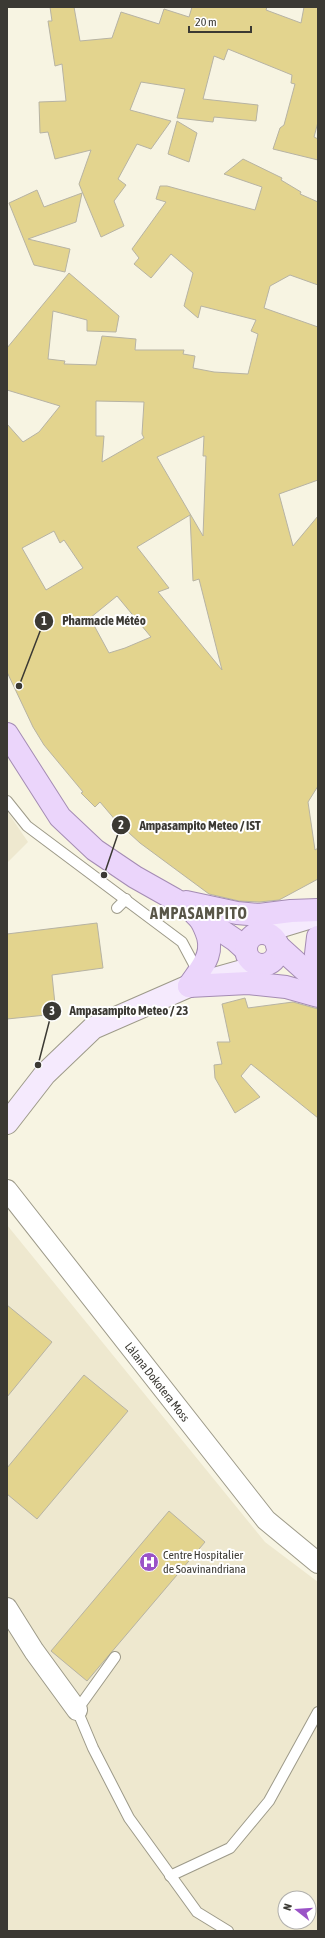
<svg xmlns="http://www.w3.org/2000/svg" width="325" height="1938" viewBox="0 0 325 1938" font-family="'Asap Condensed',sans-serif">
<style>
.built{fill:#eee8cf;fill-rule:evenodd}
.building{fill:#e3d48e;stroke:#b7b3a3;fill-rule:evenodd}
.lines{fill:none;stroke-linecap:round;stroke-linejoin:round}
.service-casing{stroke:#9d9a89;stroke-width:12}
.minor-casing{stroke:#9d9a89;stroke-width:22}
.secondary-casing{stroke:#9d9a89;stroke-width:24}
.primary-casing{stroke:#a48cb3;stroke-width:24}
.service{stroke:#fff;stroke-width:10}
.minor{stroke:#fff;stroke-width:20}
.secondary{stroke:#f5eafd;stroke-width:22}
.primary{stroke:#ebd5fb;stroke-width:22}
.labels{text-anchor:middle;stroke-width:4;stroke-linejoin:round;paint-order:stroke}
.street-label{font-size:12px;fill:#3b3933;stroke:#fff}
.poi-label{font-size:12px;fill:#3b3933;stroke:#fff;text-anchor:start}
.district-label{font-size:16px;font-weight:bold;letter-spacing:1px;fill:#585547;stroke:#fff}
.leader{fill:none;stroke:#3b3933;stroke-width:1.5}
.callout-dot{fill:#3b3933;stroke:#fff;stroke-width:1.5}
.mark-label{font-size:12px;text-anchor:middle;font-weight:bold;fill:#fff}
.callout-label{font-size:13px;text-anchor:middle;font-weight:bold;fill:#3b3933;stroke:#fff;stroke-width:4;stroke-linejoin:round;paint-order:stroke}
</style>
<rect width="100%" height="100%" fill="#f7f4e2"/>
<!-- built -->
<g class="built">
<path d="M7,811L28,842L7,863Z"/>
<path d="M7,1225L265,1542L318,1582V1931H7ZM285,1898H309V1922H285Z"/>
</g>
<!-- building -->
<g class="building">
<path d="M50,7H74L80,41L112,38L121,12L159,24L164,9L189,17L192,7H267L266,10L301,23L304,7H318V122L314,137L318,139V160L273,149L280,128L284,125L295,84L291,83L292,75L228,49L224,60L214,56L203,99L258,105L256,121L214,117L213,122L177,118L185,89L141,82L130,110L171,121L151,149L137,144L118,179L126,185L114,201L124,226L101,237L79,184L91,150L55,159L48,132L40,133L39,102L66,101L62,64L55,66L48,21H52Z"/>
<path d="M177,121L197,133L189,162L168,154Z"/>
<path d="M243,159L282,178L281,180L301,192L300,194L318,202V285L290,275L270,286L264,308L318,327V480L279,494L293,546L318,516V786L308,802L315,850L318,848V879L279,900L259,902L239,901L209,894L140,843L117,822L100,802L95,807L81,793L83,792L44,745L33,727L7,672V424L23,442L39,432L60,406L7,390V348L69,273L119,316L116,332L87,331V320L53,311L48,359L65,361L64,364L96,365L102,336L136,339L135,350H184L183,354L195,356L193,368L214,372L248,374L258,334L251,331L256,320L201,306L198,318L184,306L193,273L171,254L151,278L134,264L139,258L132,249L166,202L156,199L160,186H167L255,210L262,187L224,174ZM96,401L144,402L142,434L144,438L102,462L104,436H96ZM204,436L203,456H206L203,536L157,457ZM190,515L193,581L199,579L222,670L158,592L169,588L137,547ZM54,531L60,543L64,540L83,568L46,590L22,548ZM117,596L151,637L125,648L109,653L90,618Z"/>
<path d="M37,190L44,207L82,193L76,222L28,239L70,249L65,272L34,265L9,203Z"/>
<path d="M97,923L103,968L52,975L56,1014L7,1019V934Z"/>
<path d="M245,998L248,1008L293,1002L318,1009V1118L251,1064L241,1076L260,1097L235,1113L215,1078L214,1065L222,1064L217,1042H230L222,1004Z"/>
<path d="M7,1305L52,1342L7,1397Z"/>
<path d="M84,1375L128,1411L37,1519L7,1494V1468Z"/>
<path d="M169,1511L205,1542L87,1681L51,1651Z"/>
</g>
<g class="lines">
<defs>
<g id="service">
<path d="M7,801L27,826L182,942L198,972"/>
<path d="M117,908L126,899"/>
<path d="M115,1657L77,1710L93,1748L129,1818L197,1912L228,1931"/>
<path d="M170,1876L230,1848L269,1801L318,1712"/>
</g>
<g id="minor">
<path d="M7,1190L266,1520L318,1563"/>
<path d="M7,1608L34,1651L77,1710"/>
</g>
<g id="secondary">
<path d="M262,932L318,915"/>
<path d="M7,1123L45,1074L93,1028L189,986L264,965"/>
</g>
<g id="primary">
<path d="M7,734L60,817L95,850L135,877L174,899L235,940L245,949"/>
<path d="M186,902L237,913L259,915L291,911L318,910"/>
<circle cx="262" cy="949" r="16"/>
<path d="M318,937L316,954L318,963"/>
<path d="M277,945L318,982"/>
<path d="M189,986L248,983L286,987L318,996"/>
<path d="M189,986C201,968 216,954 206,931C203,924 202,920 196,915"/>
</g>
</defs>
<!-- service casing -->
<use href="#service" class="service-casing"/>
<!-- minor casing -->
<use href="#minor" class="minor-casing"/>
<!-- secondary casing -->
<use href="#secondary" class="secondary-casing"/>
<!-- primary casing -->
<use href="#primary" class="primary-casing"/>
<!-- service -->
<use href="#service" class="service"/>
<!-- minor -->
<use href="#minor" class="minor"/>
<!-- secondary -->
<use href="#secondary" class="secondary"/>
<!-- primary -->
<use href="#primary" class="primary"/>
</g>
<!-- icons -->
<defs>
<symbol id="hospital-disc" viewBox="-11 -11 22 22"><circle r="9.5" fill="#9a53c7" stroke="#fff"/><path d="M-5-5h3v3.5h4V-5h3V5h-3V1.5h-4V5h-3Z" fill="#fff"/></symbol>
</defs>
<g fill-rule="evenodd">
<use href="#hospital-disc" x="138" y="1551" width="22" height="22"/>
</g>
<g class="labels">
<!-- street labels -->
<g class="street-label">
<text transform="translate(157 1382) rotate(52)" y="4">Làlana Dokotera Moss</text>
</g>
<!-- poi labels -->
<g class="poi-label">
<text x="163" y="1559">Centre Hospitalier<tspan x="163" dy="14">de Soavinandriana</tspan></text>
</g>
<!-- district labels -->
<g class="district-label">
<text x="199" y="919">AMPASAMPITO</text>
</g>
</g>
<!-- callouts -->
<path class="leader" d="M19 686L44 621M104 875L121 825M38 1065L52 1011"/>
<g class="callout-dot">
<circle cx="19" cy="686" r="4"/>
<circle cx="104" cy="875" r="4"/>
<circle cx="38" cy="1065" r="4"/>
<circle cx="44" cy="621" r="10"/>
<circle cx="121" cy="825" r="10"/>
<circle cx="52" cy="1011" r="10"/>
</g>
<g class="mark-label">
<text x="44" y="625">1</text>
<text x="121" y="829">2</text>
<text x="52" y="1015">3</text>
</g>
<g class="callout-label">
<text x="104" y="625">Pharmacie Météo</text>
<text x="200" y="830">Ampasampito Meteo / IST</text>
<text x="129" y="1015">Ampasampito Meteo / 23</text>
</g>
<!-- border -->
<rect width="325" height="1938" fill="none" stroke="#3b3933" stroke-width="16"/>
<!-- north arrow -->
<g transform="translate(297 1910) rotate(287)"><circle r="19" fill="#ffffff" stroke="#b1b0ad"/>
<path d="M0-3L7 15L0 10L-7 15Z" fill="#9a53c7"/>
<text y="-6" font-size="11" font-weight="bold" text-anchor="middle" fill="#3b3933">N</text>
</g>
<!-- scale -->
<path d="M189 26v6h62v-6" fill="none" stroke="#3b3933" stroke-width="2"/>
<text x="195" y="26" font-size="12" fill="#3b3933" stroke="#ffffff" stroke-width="3" paint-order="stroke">20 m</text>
</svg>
